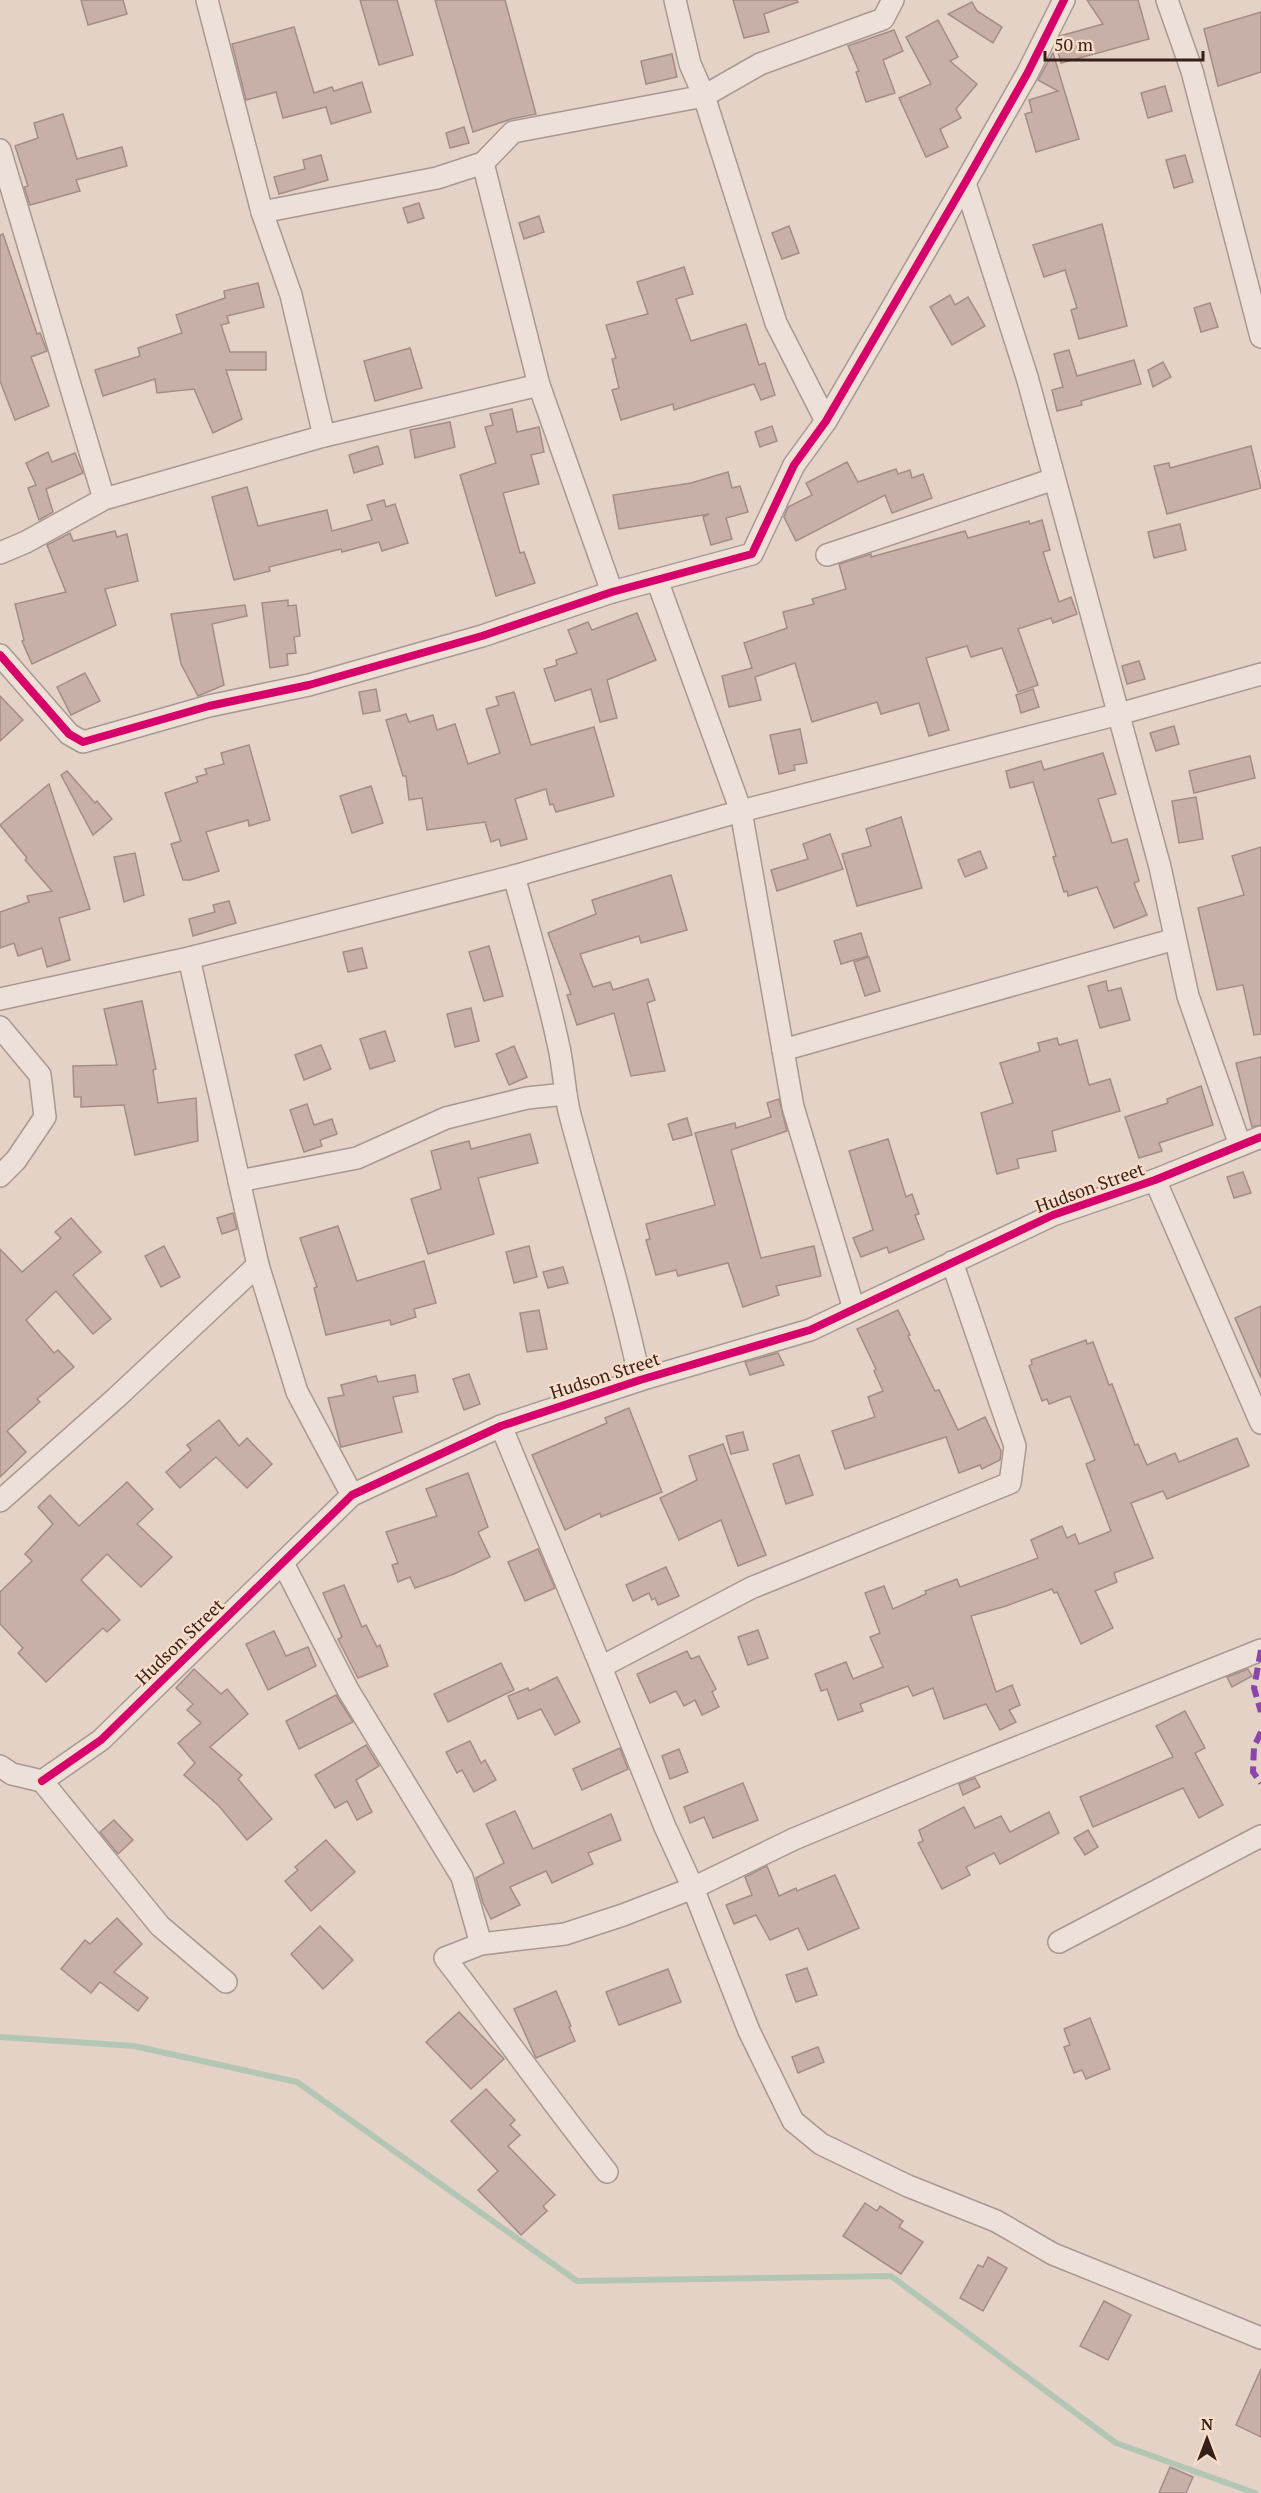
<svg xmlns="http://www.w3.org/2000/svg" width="1261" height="2493" viewBox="0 0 1261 2493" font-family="'PT Serif',serif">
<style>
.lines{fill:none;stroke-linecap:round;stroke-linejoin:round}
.stream{stroke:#b3c6b4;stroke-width:6}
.building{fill:#c8afa7;stroke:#a48d86;stroke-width:1.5}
.minor-casing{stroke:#a89891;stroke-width:24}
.minor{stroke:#ece0d9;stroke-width:21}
.quiet{stroke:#8e44ad;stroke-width:6;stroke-dasharray:12 6;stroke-linecap:butt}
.cycleway-casing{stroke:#f8ddc9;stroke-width:11}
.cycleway{stroke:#d6006c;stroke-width:8}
.labels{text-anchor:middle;stroke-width:4.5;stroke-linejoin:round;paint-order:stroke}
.street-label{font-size:18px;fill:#361f19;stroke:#f8ddc9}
</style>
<rect width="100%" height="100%" fill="#e4d2c6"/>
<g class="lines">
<!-- stream -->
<path class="stream" d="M0,2037L134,2046L297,2082L577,2281L891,2276L1116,2443L1255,2493"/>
</g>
<!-- building -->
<g class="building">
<path d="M81,0H123L127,14L88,25Z"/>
<path d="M360,0H397L413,55L379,65Z"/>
<path d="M435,0H505L536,114L511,119L473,132Z"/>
<path d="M733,0H797L798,2L764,14L769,32L744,38Z"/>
<path d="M1087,0H1138L1149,39L1061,63L1056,44L1060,36L1103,24Z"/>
<path d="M972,2L977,11L1002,27L993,43L948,14Z"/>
<path d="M1261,12V72L1218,86L1204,29Z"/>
<path d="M938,20L958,57L950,61L977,84L956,109L961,118L940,129L948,147L926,157L899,98L931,84L906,37Z"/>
<path d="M294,27L314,93L332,87L334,91L362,82L371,112L331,124L326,107L283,118L276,92L246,100L232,44Z"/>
<path d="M894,30L903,51L883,60L895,93L866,102L856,72L859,71L848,46Z"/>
<path d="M1053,53L1079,139L1036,152L1025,114L1032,112L1029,100L1058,91L1038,80Z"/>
<path d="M672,54L677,77L646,84L641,61Z"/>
<path d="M1165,86L1172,111L1148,118L1141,93Z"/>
<path d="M63,114L77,159L122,147L127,166L76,180L80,191L30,205L24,187L28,186L15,146L38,138L34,123Z"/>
<path d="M464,127L469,143L450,148L446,133Z"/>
<path d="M321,155L328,180L279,194L274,177L305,169L303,160Z"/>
<path d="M1185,155L1193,182L1174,188L1166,160Z"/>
<path d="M419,203L424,218L408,223L403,208Z"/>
<path d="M539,216L544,232L524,239L519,223Z"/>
<path d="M1102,224L1127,326L1079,339L1071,310L1077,308L1065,270L1044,277L1033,245Z"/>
<path d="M789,226L799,253L782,259L772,233Z"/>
<path d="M3,234L37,334L40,333L47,351L31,357L49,406L15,420L0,381V235Z"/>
<path d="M684,267L693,294L676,299L691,341L746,324L759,365L765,363L775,395L761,400L754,384L674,410L673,404L621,420L612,390L619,388L612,359L616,358L606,325L648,314L637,282Z"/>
<path d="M258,283L264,307L227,316L229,323L221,325L230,352H266V370H226L242,419L213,433L194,389L157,393L155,379L103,396L95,370L140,356L138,348L182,333L176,315L225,298L224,291Z"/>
<path d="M950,295L955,305L968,297L985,326L952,345L930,307Z"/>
<path d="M1210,303L1218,327L1201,332L1194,308Z"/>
<path d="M410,348L422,388L375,401L364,361Z"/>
<path d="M1069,350L1077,376L1134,360L1141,384L1081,401L1082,405L1057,411L1052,390L1063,387L1054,354Z"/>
<path d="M1163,362L1171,377L1153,387L1148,370Z"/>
<path d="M512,409L517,432L539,427L544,452L531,455L539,484L503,493L520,553L524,552L535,583L496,596L460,475L496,463L485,427L493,425L490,414Z"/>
<path d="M450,422L455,447L415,458L410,430Z"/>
<path d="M772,426L777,441L760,447L755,432Z"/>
<path d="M378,446L383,464L354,473L349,455Z"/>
<path d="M1251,446L1261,488L1167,514L1154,466L1169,463L1170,468Z"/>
<path d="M48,452L52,462L75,453L83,473L46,489L53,512L39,520L28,488L36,485L26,463Z"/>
<path d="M847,462L858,482L896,469L898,474L910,470L912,478L923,474L932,498L892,513L885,495L796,541L784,517L788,507L812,495L806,483Z"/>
<path d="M728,472L732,488L740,486L748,512L726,518L732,539L711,545L703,517L709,514L619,529L613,495L691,483Z"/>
<path d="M247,487L258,526L327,510L332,531L372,520L367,505L384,500L386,507L395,504L408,543L382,551L379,542L342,552L341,549L269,567L270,571L234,580L212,497Z"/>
<path d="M1042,520L1050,550L1043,552L1059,602L1071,597L1077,614L1053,623L1051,618L1018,629L1038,685L1018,692L1002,648L971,657L967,646L926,658L949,730L929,736L919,703L881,714L877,702L812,722L795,663L755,677L761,700L729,707L722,676L752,668L744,643L787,628L783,612L814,604L812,599L846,589L839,564L871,554V557L965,531L968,538L1029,521L1030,524Z"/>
<path d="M1180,524L1186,550L1154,558L1148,532Z"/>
<path d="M115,531L117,537L127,534L138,581L105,589L116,625L32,664L22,641L24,640L15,604L66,592L47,545L70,533L73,541Z"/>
<path d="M288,600V606L296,605L300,636L294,637L296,653L287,654L288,665L270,668L262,603Z"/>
<path d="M245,605L247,616L212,624L224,685L198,696L181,664L171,614Z"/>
<path d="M637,613L656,660L607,680L617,718L600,722L591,689L555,701L544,669L557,665L556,660L577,653L568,630L588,622L592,630Z"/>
<path d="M1139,661L1145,679L1127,684L1122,666Z"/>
<path d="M85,673L100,701L71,715L57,687Z"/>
<path d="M376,689L380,711L363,714L359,692Z"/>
<path d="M1033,689L1039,707L1021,713L1016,695Z"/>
<path d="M514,692L531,745L594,727L614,796L556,812L553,804L550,805L546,789L515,799L527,839L501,846L499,839L491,842L485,822L427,830L422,798L409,800L406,776H403L386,720L406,714L409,722L433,715L437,730L455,724L468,764L500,753L486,709L499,705L496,697Z"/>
<path d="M0,696L23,720L0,741Z"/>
<path d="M1174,726L1179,744L1156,751L1150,733Z"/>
<path d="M800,729L807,763L794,765L795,770L779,774L770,735Z"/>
<path d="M249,745L270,820L249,826L248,820L206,832L219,871L190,880H183L171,844L181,841L165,793L198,782L196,777L207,774L205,769L224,764L221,753Z"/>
<path d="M1103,753L1116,794L1098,799L1112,843L1127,839L1139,881L1134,883L1147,915L1114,928L1097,887L1068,896L1067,891L1064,892L1053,857L1056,856L1033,782L1010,788L1006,771L1041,761L1044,770Z"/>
<path d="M1250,756L1255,778L1194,793L1189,771Z"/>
<path d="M67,771L95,803L97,801L112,819L93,835L61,775Z"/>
<path d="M49,784L90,909L59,918L70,960L47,967L42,948L18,956L14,943L0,948V912L29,902L27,896L52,891L25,860L27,858L0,825Z"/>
<path d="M371,786L383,823L352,833L340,796Z"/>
<path d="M1196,797L1203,839L1179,843L1172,801Z"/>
<path d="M901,817L922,888L857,906L842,854L871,846L866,829Z"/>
<path d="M830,834L843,869L777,891L771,870L808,859L803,844Z"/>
<path d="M1261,847V1034L1254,1035L1243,985L1217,990L1198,908L1244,895L1232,856Z"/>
<path d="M980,851L987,868L965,877L958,860Z"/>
<path d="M135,853L144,895L124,902L114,857Z"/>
<path d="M671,875L687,930L641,943L639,936L580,954L593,987L610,982L613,990L648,979L655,1000L647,1003L665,1071L631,1076L614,1013L577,1025L567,995L571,994L548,933L596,914L592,900Z"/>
<path d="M229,901L236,923L193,936L189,919L215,912L213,905Z"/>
<path d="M861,933L868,956L841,964L834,941Z"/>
<path d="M489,946L503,996L484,1001L469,952Z"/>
<path d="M362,948L367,968L348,972L343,952Z"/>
<path d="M869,957L880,991L865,996L854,962Z"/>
<path d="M1106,981L1108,991L1121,988L1130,1020L1100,1028L1088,986Z"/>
<path d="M142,1001L156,1069L153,1070L158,1103L196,1098L198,1141L135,1155L124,1105L81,1107V1097H74L73,1066L117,1065L104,1009Z"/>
<path d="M471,1008L479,1041L455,1047L447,1014Z"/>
<path d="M385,1031L395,1061L370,1069L360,1039Z"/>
<path d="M1057,1038L1059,1045L1077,1040L1089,1085L1110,1079L1120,1111L1052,1131L1056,1151L1017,1159L1019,1168L997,1174L981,1113L1013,1103L1000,1063L1040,1051L1038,1043Z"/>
<path d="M321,1045L331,1069L304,1080L295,1055Z"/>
<path d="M514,1046L527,1077L509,1085L496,1054Z"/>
<path d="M1261,1057V1125L1252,1127L1236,1063Z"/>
<path d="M1201,1086L1213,1125L1159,1143L1162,1151L1139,1158L1125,1117L1168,1103L1167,1099Z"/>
<path d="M779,1099L787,1131L731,1150L761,1258L814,1246L821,1276L776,1286L779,1295L743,1307L728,1263L678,1276L676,1270L656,1275L646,1240L650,1239L646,1224L715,1205L695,1133L735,1123L736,1128L771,1117L767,1103Z"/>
<path d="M307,1104L314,1125L332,1119L337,1134L320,1140L322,1146L304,1152L290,1110Z"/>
<path d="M687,1118L692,1135L673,1140L668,1124Z"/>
<path d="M530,1134L538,1163L478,1178L494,1234L428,1254L411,1199L441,1189L431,1151L469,1141L471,1149Z"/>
<path d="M888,1139L906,1197L912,1194L919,1214L915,1215L924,1239L889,1253L887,1247L861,1257L853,1238L873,1230L849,1151Z"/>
<path d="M1243,1172L1251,1193L1234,1198L1227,1177Z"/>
<path d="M233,1213L237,1229L222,1234L217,1218Z"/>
<path d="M71,1218L101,1252L73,1275L111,1319L93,1334L56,1291L26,1320L54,1353L58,1350L74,1367L37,1399L40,1402L7,1431L26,1452L0,1477V1249L22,1272L61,1238L55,1232Z"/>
<path d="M338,1226L357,1281L424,1261L436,1303L414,1309L416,1317L391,1325L390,1320L326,1335L314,1288L317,1287L300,1238Z"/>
<path d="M164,1246L180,1277L161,1287L145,1256Z"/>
<path d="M529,1246L537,1277L514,1283L506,1252Z"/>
<path d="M563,1267L568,1283L548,1288L543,1272Z"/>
<path d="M1261,1306V1378L1235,1318Z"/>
<path d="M539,1310L547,1349L527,1352L520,1313Z"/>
<path d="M898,1310L910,1335L908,1336L935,1391L939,1390L958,1430L985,1417L1001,1451L1000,1460L982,1469L980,1465L959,1473L946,1437L845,1469L832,1431L875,1417L868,1397L883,1391L874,1371L876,1369L857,1329Z"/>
<path d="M1086,1340L1087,1344L1093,1342L1109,1385L1112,1384L1135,1445L1138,1444L1147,1465L1175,1453L1179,1462L1237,1438L1249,1466L1167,1499L1163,1491L1131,1503L1153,1558L1114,1573L1117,1582L1095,1591L1113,1628L1081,1644L1057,1592L1054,1593L1052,1589L1006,1606L971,1616L996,1692L1012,1685L1020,1705L1009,1710L1016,1722L1000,1730L986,1704L944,1719L933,1688L913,1696L908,1686L860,1704L863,1711L838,1720L827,1689L821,1691L815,1674L846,1662L853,1679L883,1667L870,1637L880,1633L865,1593L884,1586L893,1609L926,1594L925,1591L957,1579L960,1587L1038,1558L1031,1540L1062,1526L1067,1538L1075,1534L1079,1544L1111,1531L1086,1464L1095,1460L1070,1396L1049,1404L1047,1399L1042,1401L1029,1366L1032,1364L1031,1360Z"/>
<path d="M778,1353L784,1365L750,1375L745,1362Z"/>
<path d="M469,1374L480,1404L464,1410L453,1379Z"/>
<path d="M415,1375L418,1392L393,1397L402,1432L341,1447L328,1398L344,1395L341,1385L376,1376L378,1382Z"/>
<path d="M629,1408L662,1492L601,1517L600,1513L565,1530L532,1455L607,1423L605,1418Z"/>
<path d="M219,1420L239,1446L247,1438L272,1464L247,1488L216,1457L180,1488L166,1472L191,1450L187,1445Z"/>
<path d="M743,1432L748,1450L731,1454L726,1436Z"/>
<path d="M723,1444L766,1555L738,1566L721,1520L679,1540L660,1498L697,1480L689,1456Z"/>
<path d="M799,1455L813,1495L786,1504L773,1464Z"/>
<path d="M468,1473L488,1527L478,1532L490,1557L454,1574L415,1588L410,1577L398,1582L392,1565L398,1563L386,1532L437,1516L426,1489Z"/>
<path d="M127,1482L153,1509L137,1524L172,1557L141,1587L107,1554L81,1580L120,1620L107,1632L103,1628L46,1682L18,1653L23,1648L0,1624V1592L32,1561L25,1554L53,1524L38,1507L50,1495L79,1526Z"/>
<path d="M538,1549L555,1588L525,1601L508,1562Z"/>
<path d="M666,1567L679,1596L658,1605L655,1598L652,1600L649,1593L633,1601L626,1585Z"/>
<path d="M344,1585L362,1627L366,1625L377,1647L380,1645L388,1666L358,1678L338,1639L342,1637L323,1593Z"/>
<path d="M758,1630L768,1658L748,1665L738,1637Z"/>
<path d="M274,1631L286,1656L308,1647L316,1666L268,1690L246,1644Z"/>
<path d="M687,1651L691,1659L699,1656L716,1689L712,1692L719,1707L702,1715L695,1700L684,1706L676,1691L650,1703L637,1674Z"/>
<path d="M501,1663L514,1690L448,1722L434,1694Z"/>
<path d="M194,1669L221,1694L227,1689L248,1714L210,1747L242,1775L238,1779L272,1819L247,1840L219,1806L184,1775L195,1763L178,1743L201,1723L187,1710L193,1704L176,1688Z"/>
<path d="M1248,1669L1252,1676L1232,1687L1227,1677Z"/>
<path d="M557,1677L580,1722L555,1735L541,1709L518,1719L508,1696L528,1688L529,1691Z"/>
<path d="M336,1695L353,1722L299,1749L286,1721Z"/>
<path d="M1185,1711L1205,1748L1195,1753L1223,1805L1199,1818L1183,1788L1093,1827L1080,1797L1173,1757L1156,1726Z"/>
<path d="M470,1741L481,1763L485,1760L496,1780L474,1792L462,1770L457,1773L446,1752Z"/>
<path d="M366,1745L379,1766L356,1780L372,1812L357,1820L347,1801L335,1808L315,1775Z"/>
<path d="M620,1748L628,1769L582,1790L573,1769Z"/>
<path d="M679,1749L688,1772L670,1779L662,1756Z"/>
<path d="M975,1778L980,1787L963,1795L959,1784Z"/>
<path d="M743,1783L758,1820L713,1838L704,1817L690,1823L684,1807Z"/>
<path d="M964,1807L975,1828L1001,1816L1010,1832L1049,1812L1059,1833L1000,1864L994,1853L966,1867L970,1875L942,1889L918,1843L923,1841L919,1830Z"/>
<path d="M515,1811L533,1849L611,1814L621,1840L588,1853L593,1864L552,1883L546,1871L510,1887L520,1905L491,1919L483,1903L476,1878L504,1863L486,1824Z"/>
<path d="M114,1820L133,1840L118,1854L100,1832Z"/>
<path d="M1088,1830L1098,1847L1085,1855L1074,1838Z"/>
<path d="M326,1840L355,1872L311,1911L285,1881L298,1870L295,1867Z"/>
<path d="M767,1866L779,1896L796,1888L797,1891L835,1875L859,1928L808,1950L798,1928L770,1940L756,1915L734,1924L726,1905L752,1895L745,1877Z"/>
<path d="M117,1918L142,1944L114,1972L148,1998L138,2011L100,1982L91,1993L61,1969L85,1940L90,1944Z"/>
<path d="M320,1926L353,1960L323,1989L291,1954Z"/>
<path d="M807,1968L817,1995L796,2002L786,1975Z"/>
<path d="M668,1969L681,2002L619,2025L606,1992Z"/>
<path d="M556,1991L571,2026L569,2027L575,2041L536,2058L514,2009Z"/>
<path d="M459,2012L504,2059L471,2089L426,2042Z"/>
<path d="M1090,2018L1110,2069L1086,2079L1082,2070L1074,2073L1064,2047L1070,2045L1064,2029Z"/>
<path d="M818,2047L824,2062L798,2073L792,2057Z"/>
<path d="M486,2089L515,2120L510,2125L520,2135L508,2146L555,2195L543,2206L547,2211L521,2235L478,2190L498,2171L451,2121Z"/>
<path d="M865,2203L877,2211L880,2206L903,2221L899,2227L923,2242L901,2274L843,2236Z"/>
<path d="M988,2257L1007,2268L983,2311L960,2298L978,2265L983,2267Z"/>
<path d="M1104,2301L1131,2315L1108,2360L1080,2346Z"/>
<path d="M1261,2369V2437L1236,2425Z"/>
<path d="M1170,2467L1193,2477L1186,2493H1159Z"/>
</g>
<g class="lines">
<defs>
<g id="minor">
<path d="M207,0L262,212L291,295L324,436"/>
<path d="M675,0L690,64L704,96L776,323L826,421"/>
<path d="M1167,0L1192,71L1261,337"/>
<path d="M0,150L104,499"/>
<path d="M483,163L539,385L612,592"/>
<path d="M965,183L1027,377L1160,867L1188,996L1240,1145"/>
<path d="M262,212L437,178L483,163L513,132L704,96L760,64L883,19L893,0"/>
<path d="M0,553L26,542L104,499L324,436L539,385"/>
<path d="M827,555L1054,479"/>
<path d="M657,580L741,811L793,1107L854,1309"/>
<path d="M0,655L69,734L83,742L209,706L309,685L482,636L612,592L752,554L794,465L826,421L965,183L1027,74L1064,0"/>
<path d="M514,876C529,931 546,987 558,1043C564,1067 564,1092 570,1115C594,1204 621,1290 640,1380"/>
<path d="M189,958L258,1265L297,1392L352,1495"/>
<path d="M0,999L189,958L514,876L741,811L1119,714L1261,674"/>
<path d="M0,1027L40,1075L45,1117L16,1160L0,1176"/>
<path d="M783,1050L1175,939"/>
<path d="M1155,1180L1261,1423"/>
<path d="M239,1181L357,1158L446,1118L527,1098L566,1094"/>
<path d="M501,1426L601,1667L665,1827L693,1888L749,2031L793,2121L821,2144L908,2186L996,2221L1053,2254L1261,2338"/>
<path d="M0,1501L116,1398L258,1265"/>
<path d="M283,1563L348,1690L462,1877L481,1944"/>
<path d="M601,1667L751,1588L1010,1483L1015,1446L952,1262"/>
<path d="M0,1766L12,1774L42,1781"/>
<path d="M42,1781L101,1740L352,1495L501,1426L640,1380L810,1330L1053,1215L1155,1180L1261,1137"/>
<path d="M42,1781L160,1926L226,1982"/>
<path d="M1059,1942L1261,1836"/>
<path d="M607,2172C551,2102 500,2029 445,1958L481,1944L565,1934L623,1915L693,1888L794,1839L948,1775L1261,1650"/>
</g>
</defs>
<!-- minor casing -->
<use href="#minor" class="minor-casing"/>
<!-- minor -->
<use href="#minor" class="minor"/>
<!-- quiet -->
<g class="quiet">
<path d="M1261,1650L1254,1688L1261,1712"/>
<path d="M1261,1732L1254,1747L1253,1772L1261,1783"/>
</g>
<defs>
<g id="cycleway">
<path d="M0,655L69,734L83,742L209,706L309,685L482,636L612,592L752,554L794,465L826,421L965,183L1027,74L1064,0"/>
<path d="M42,1781L101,1740L352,1495L501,1426L640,1380L810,1330L1053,1215L1155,1180L1261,1137"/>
</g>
</defs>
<!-- cycleway casing -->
<use href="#cycleway" class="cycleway-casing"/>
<!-- cycleway -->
<use href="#cycleway" class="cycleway"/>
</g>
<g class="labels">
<!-- street labels -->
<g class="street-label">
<text transform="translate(1090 1188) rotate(-20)" y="6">Hudson Street</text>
<text transform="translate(605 1376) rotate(-18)" y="6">Hudson Street</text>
<text transform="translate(180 1642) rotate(-44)" y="6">Hudson Street</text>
</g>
</g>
<!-- north arrow -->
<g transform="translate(1207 2439)" stroke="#f8ddc9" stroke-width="4.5" paint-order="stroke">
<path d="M0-4.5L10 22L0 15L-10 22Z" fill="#361f19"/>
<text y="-9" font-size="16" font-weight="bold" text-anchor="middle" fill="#361f19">N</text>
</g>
<!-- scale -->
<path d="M1045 51v9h158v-9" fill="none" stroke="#361f19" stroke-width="3"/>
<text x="1054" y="51" font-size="18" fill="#361f19" stroke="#f8ddc9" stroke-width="4.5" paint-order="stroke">50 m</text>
</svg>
